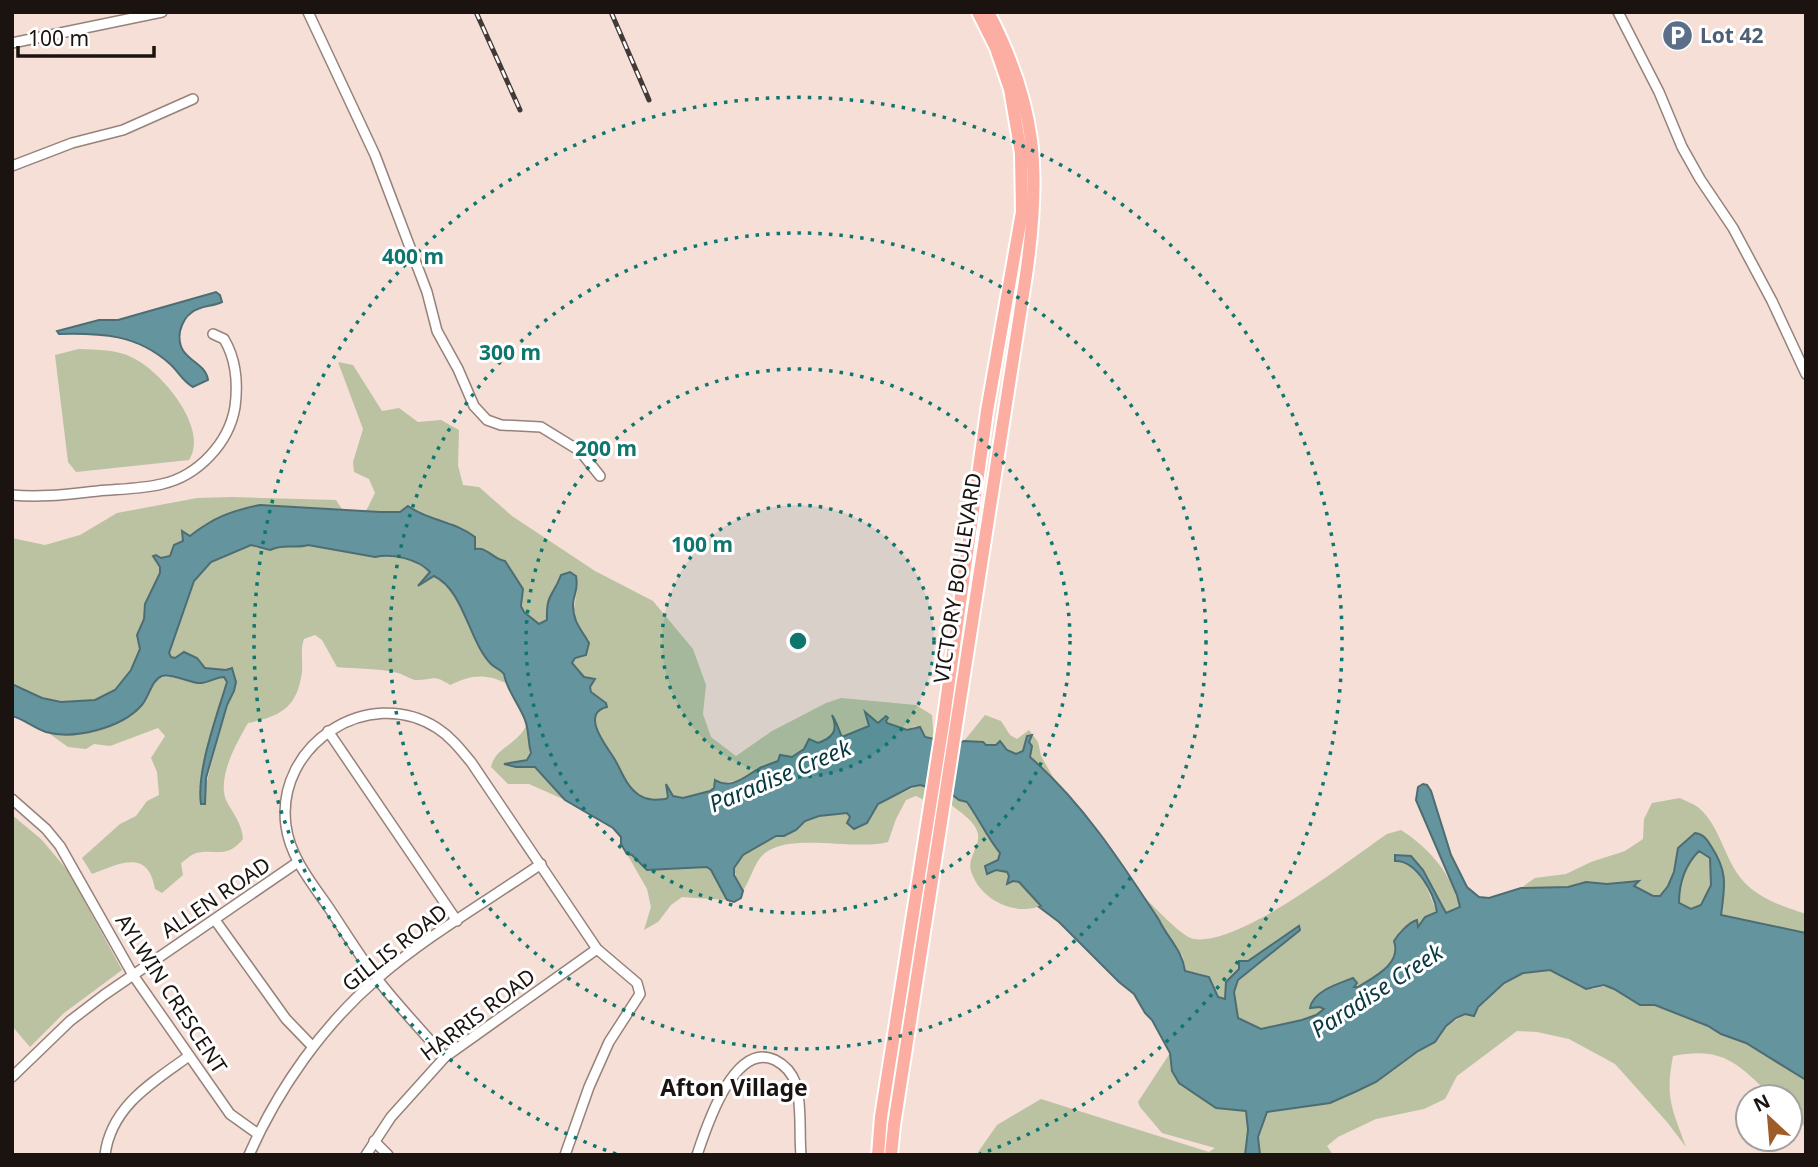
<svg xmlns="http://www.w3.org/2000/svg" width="1818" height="1167" viewBox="0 0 1818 1167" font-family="'Noto Sans',sans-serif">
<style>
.green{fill:#bac2a2}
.water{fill:#64949e;stroke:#4e6d73;stroke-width:2;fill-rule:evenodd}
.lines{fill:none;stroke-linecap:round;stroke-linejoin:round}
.minor-casing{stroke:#96827a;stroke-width:12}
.major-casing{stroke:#fff;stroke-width:16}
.minor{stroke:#fff;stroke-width:9}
.major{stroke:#fdaea3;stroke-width:12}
.rail-casing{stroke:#433935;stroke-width:5}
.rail{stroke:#fff;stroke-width:2.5;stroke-dasharray:8;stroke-linecap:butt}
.ring{fill:none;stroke:#0f766e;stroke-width:3.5;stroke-dasharray:3.5 7}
.labels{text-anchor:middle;stroke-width:6;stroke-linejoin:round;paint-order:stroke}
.service-label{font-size:21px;font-weight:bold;fill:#4e5e75;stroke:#fff;text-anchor:start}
.street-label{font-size:21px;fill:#1a1310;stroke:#fff}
.water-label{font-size:23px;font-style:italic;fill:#083941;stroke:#fff}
.neighbourhood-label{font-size:23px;font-weight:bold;fill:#1a1310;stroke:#fff}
.centre{fill:#0f766e;stroke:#fff;stroke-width:3.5}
.ring-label{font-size:21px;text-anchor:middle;font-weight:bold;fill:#0f766e;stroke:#fff;stroke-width:6;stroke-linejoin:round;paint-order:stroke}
</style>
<rect width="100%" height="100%" fill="#f5dfd6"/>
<!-- green -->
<g class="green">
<path d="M79,349C97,350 117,349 133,358C161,371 210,429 189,460L76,472L68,462L55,355Z"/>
<path d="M338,362L353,365L382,411L399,408L418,422L441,420L459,430L458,465L463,485L479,487L512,516L595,571L653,601L693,649L706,685L703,714L711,737L736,756L772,731L826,703L841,698L916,705L932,715L934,741L925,737L915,726L907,730L885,721L878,723L869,721V726L841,737L837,728V721L834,719L835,731L830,739L818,743L809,741L804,749L792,757L760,768L744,780L719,783L710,791L683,798L673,796L666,786L668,797L666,800H649L637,794L624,778L613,756L603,744L595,723V714L600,709L607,707L605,702L595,697L584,677L572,663L575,658L582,657L589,640C562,617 581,602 576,576L561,575C553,597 546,593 547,620L540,624C527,616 520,612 523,596L499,560L486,549H475L451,523L418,514L408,507L400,512L366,511L375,493L369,479L354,472L353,462L363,429Z"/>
<path d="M232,497L336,500L342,509C321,508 298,510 279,505L208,522L190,536L183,532V541L170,556L161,558L160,573L137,635L140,649L131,670L115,690L95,700L61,702L42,698L12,684V538L45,545L80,535L117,513L197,498Z"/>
<path d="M251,545L257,548L294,545L299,547L308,545L374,557C392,553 418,559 430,573L420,584L434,576C464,590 469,642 491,664C495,668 500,669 504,674L506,683C485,673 470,675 450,685C434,675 435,679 419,680C412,681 405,675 398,673C379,668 357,669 337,667L322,640L315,635L304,639C300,650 303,660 302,672C297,708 281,716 248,723C237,742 217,777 226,800C233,814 242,823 243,839C226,860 216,848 196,853C190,855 186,860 181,863L183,875L162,893L155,889C148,848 119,864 92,874L82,858L120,824L136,816L147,801L159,795L157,772L151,758L165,736L158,728L110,746L94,744L86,749L68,747L47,732L61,734L141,706C158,678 152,673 186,679C191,680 197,684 202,683C210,682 216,677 224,677L227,682L216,716L199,790L204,792L227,705L234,691L226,670L204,668L196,658L184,653L175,658L171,657L169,652L194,581L217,557Z"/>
<path d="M985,715L1001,721L1010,735L1017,739L1029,730L1038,742L1041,756L1053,777L1030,757L1029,742L1032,736H1027L1023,751L1016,754L1003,746L964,741Z"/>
<path d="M527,724L530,758L506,764L516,767H535L565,800L529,784H508L491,767C495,747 518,745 527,724Z"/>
<path d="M920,785L926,787L924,800L916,796L906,800L896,819L888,842C856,851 791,832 765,853C754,862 751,879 743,891L737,882L734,868L743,855L776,836H784L796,830L805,821L819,815L848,812L850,817L867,823L878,804Z"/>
<path d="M950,793L959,800L967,802C979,819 987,837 1000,853L998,860L988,874L996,870L1007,872L1009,876L1008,884L1013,881L1019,882L1041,906C1014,916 980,900 971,871C967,858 980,847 978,834C975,820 959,812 949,803Z"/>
<path d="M1680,798C1686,801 1694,804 1699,808C1721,827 1724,860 1744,882C1760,899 1784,907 1806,914V933L1721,915L1725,879L1700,834L1695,833L1678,848L1674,872L1668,886L1660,896H1653L1634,886L1638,881L1607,884L1586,882L1568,887L1521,888L1535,878L1566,874L1591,862L1625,851L1643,839L1644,819L1652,803Z"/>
<path d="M12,815L41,839L68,871L122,970L64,1013L30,1047L12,1026Z"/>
<path d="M1401,830C1429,848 1452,874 1460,907L1446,913L1423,870L1411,856L1395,855L1414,868L1426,886L1437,913L1418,928L1416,925L1400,931C1394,957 1392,967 1368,981C1363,984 1360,987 1353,988L1352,978L1317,995L1320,1007L1325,1009C1307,1021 1282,1026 1261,1029C1253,1023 1245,1023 1238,1018L1234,992L1238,980L1298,926L1248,961H1239V969L1226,982L1225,999L1218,997L1201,974L1185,971L1183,957L1176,945L1166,936L1159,920L1141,894C1152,904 1181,937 1194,939C1241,946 1347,861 1387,834Z"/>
<path d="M1699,850L1710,858L1711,885L1701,905L1690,909L1679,903C1679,883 1685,865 1699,850Z"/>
<path d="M627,854L632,855L647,870L707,867L711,870L727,900L682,897L671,905L658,922L644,930L651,907L647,889Z"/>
<path d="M1541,970C1559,969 1571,986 1588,989C1599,990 1604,983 1615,989C1633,998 1632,1005 1655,1005L1746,1043L1806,1080V1128L1790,1113V1097H1773C1738,1065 1725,1046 1673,1056C1665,1099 1672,1108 1686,1147L1667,1122L1615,1064L1569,1039L1537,1032L1517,1031L1457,1076L1445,1099L1424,1109L1376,1119L1338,1137L1327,1146L1333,1155H1260L1258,1137L1267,1112L1330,1103L1376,1082L1418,1051L1435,1042L1446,1026L1478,1007L1504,983L1523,973Z"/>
<path d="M1170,1053L1172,1071L1216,1108L1246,1111L1248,1130L1245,1155H976L997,1125L1041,1099L1209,1152L1215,1148L1162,1133L1140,1107L1138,1102Z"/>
</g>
<!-- water -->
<g class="water">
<path d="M216,292L220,295L222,302C212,307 200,305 191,313C185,317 182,324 180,331C175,361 205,359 208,380L193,387C182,381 179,372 170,364C137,334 101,333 59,334L57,331L99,320H118Z"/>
<path d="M260,505L380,512H400L408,506C428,521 455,521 475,537V549C489,547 492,559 505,561L523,589L521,606L524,612L539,624L547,620C546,593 553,597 561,575L570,572L576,576C579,590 573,595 573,605C573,623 582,630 589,643L586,655L575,658L572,663L584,677L595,679L590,687L591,692L606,703L607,707C581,713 604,743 612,755C621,768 625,786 639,795C648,801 656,800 666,799L668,797L666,784L673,796L683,798L710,791L714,788L715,780C733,791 747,774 762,767C767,765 773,763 778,761L780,755L792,757L804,749L809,739L818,743C832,738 839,731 832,715C837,722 838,729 842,737L869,726L865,712L878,723L886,716L888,718L886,721L887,723L907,730L920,727L925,737L957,744L964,741L983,742L986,745H996L1000,741L1007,750L1016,754L1023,751L1027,736L1032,735L1029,742L1032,746L1030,757C1082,802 1121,862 1159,920C1168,939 1182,949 1185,971L1209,977L1218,997L1225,999L1226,982L1239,969V961H1248L1299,926L1300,930L1238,980L1234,992L1238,1018L1261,1029L1302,1020L1316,1015L1324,1009L1320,1007L1310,1008C1313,991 1338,984 1353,978L1357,983L1354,987H1358C1374,977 1402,964 1394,941C1399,933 1408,923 1417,920L1418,927L1425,917L1437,912C1434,894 1417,860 1395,861V855L1411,856L1423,870L1446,913L1460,907L1457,895L1416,800L1418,787L1423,784L1427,785L1431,791L1451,855L1467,887L1479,897L1489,898L1521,888L1568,887L1586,882L1607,884L1639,881L1634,886L1653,896H1660L1668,886L1674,872L1678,848L1695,833C1703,834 1707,839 1711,846C1728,872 1725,885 1721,915L1806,933V1080L1746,1043L1721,1034L1708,1026L1655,1005H1640L1614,989L1604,985L1586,989L1550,970L1523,973L1504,983L1478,1007L1474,1016L1465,1014L1456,1018L1446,1026L1435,1042L1418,1051L1376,1082L1357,1091L1330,1103L1267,1112L1258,1137L1260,1155H1245L1248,1130L1246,1111L1216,1108L1179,1083L1172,1071L1170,1053L1152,1020L1145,1013L1134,994L1119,982L1059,922L1039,907L1041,906L1019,882L1013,881L1007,884L1009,876L1007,872L996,870L987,874L985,866L998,860L1000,853C987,837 979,819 967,802L959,800L950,793L920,785L911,787L878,804L867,823L854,829L847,823L850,817L847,813L819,816L805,821L796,830L784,836H776L743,855L734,868V875L743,891L741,898L734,902L727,900L711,870L707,867L647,870L632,855L627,854L621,844V837L613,828L565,800L535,767H516L504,764L527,760L531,753C528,743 529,729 525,720C519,704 507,691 504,674C500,669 495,668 491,664C469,642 464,590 434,576L418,586L430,572C418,559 392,553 375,557L308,545C295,549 284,543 270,550L251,545L211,562L194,581L169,653L171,657L175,658L184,652L197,658L205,668L226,670L232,668L236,682L234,691L227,705L206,778L205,804H201C196,772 217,715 227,682L224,677C215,677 207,684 198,683C190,682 169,673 162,676C151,680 149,698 141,706C121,728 74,740 46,732C34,728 24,719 12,716V684L42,698L61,702L95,700L115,690L131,670L140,649L137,635L144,619L145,604L160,573V567L153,556L156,555L161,558L170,556L174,545L183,541L182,531L190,536C214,517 231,511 260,505ZM1699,851L1710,858L1711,885L1701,905L1691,909L1679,903C1679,883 1685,865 1699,851Z"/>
</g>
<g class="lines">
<defs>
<g id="minor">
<path d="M308,12L375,155L427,292L437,331L458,369L474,406L487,420L501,425L541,427L580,451L600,476"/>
<path d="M1618,12L1659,92L1682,147L1700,179L1733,228L1772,301L1806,374"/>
<path d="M12,43L162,12"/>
<path d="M12,166L72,143L123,130L193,99"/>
<path d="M12,495C41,498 69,494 98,491C119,489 141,489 162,484C198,476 229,443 235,407C238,384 236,359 224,339L213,334"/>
<path d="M328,731L457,921"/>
<path d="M12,799L46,829L60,846L133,975L230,1114L258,1134"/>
<path d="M215,920L286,1019L313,1047"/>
<path d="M445,1057C423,1032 399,1007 378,980C360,957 344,930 327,905C310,881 290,856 286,826C275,745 368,684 437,728C451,737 461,750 471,762L597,949L637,983L640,994L609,1042L589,1087L565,1155"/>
<path d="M12,1077L70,1021L104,995L298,862"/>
<path d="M374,1141L388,1155"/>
<path d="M105,1155C111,1106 153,1082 189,1056"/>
<path d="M249,1155C278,1089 323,1025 378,978C428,935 487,901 541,864"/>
<path d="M366,1155L391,1117L445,1057L597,949"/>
<path d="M697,1155C706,1128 734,1040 775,1060C785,1065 792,1073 796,1084C802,1105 799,1133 801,1155"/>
</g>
<g id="major">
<path d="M878,1155L881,1117L943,724L987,411L1022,212L1021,153L1010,89L996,48L978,12"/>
<path d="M891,1155L894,1125L1026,275C1041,172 1037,106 988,12"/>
</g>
</defs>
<!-- minor casing -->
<use href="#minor" class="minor-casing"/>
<!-- major casing -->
<use href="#major" class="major-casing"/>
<!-- minor -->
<use href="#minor" class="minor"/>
<!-- major -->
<use href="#major" class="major"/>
<defs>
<g id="rail">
<path d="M476,12L520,110"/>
<path d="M611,12L649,100"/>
</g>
</defs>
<!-- rail casing -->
<use href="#rail" class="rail-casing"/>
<!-- rail -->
<use href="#rail" class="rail"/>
</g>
<!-- distance rings -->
<circle cx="798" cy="641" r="136" fill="#0f766e" fill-opacity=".12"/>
<g class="ring">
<circle cx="798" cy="641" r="136"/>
<circle cx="798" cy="641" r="272"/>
<circle cx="798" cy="641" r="408"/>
<path d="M616 1154A544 544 0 1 1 980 1154"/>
</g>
<!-- icons -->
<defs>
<symbol id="parking-disc" viewBox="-11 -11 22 22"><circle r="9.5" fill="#5c6f8a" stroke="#fff"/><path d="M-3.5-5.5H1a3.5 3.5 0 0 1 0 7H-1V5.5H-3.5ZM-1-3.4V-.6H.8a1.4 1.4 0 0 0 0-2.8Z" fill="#fff"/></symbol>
</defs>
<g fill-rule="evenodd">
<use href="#parking-disc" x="1660" y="18" width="35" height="35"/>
</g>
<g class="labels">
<!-- service labels -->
<g class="service-label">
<text x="1700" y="43">Lot 42</text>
</g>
<!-- street labels -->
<g class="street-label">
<text transform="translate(958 578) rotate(-81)" y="7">VICTORY BOULEVARD</text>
<text transform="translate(216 898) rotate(-34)" y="7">ALLEN ROAD</text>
<text transform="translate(395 948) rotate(-38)" y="7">GILLIS ROAD</text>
<text transform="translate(171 994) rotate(57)" y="7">AYLWIN CRESCENT</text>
<text transform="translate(478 1015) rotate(-37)" y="7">HARRIS ROAD</text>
</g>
<!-- water labels -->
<g class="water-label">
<text transform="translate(780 776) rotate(-23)" y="8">Paradise Creek</text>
<text transform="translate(1377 991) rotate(-33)" y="8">Paradise Creek</text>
</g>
<!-- neighbourhood labels -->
<g class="neighbourhood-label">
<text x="734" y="1096">Afton Village</text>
</g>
</g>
<circle cx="798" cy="641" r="10" class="centre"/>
<g class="ring-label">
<text x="413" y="264">400 m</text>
<text x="510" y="360">300 m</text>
<text x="606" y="456">200 m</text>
<text x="702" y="552">100 m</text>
</g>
<!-- border -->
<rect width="1818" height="1167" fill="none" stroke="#1a1310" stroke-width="28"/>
<!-- north arrow -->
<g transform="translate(1769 1118) rotate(334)"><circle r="33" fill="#ffffff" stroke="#a3a19f" stroke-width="2"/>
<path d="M0-5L12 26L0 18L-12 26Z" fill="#9e5c29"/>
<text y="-10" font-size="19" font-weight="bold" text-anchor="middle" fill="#1a1310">N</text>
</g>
<!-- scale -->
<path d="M18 46v10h136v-10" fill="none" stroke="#1a1310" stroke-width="3.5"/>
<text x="28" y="46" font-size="21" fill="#1a1310" stroke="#ffffff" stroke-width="5" paint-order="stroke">100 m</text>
</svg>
